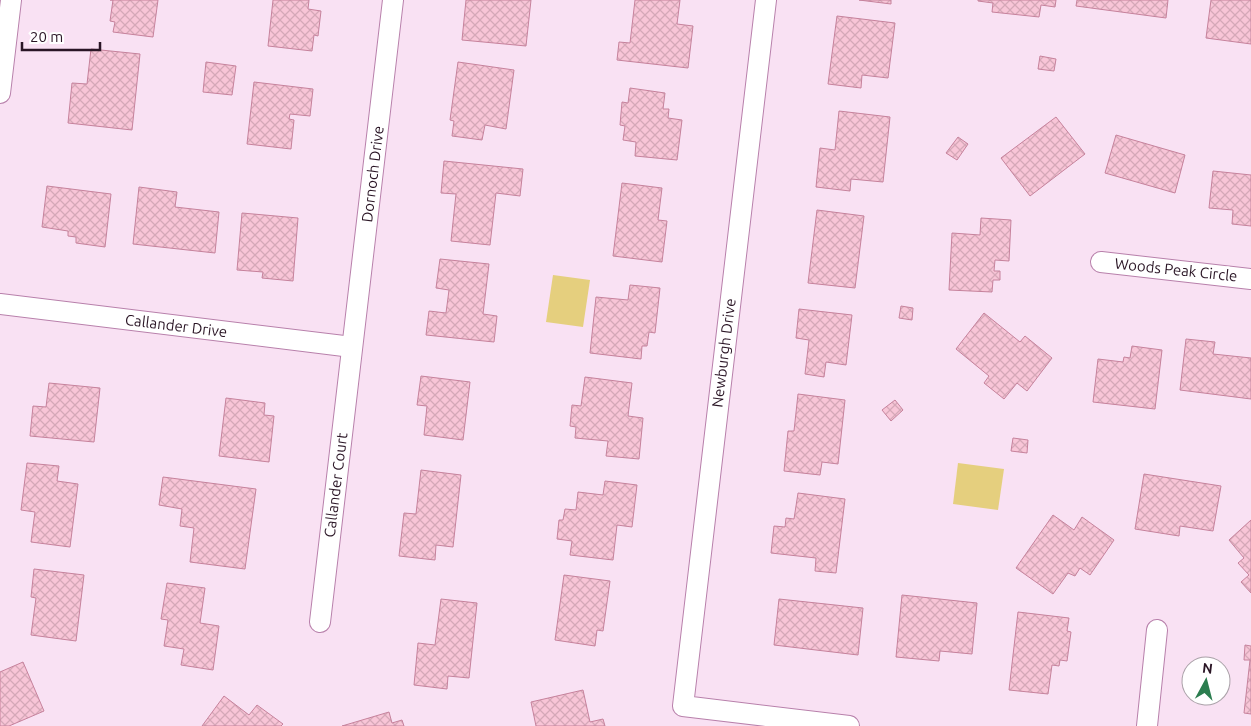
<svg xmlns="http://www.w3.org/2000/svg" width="1251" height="726" viewBox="0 0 1251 726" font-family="Ubuntu,sans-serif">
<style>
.garden{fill:#e5cf7e}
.building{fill:url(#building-cross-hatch);stroke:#c6829c}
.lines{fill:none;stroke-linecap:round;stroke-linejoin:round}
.street-casing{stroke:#b880ab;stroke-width:22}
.street{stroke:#fff;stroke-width:20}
.labels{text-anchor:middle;stroke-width:5;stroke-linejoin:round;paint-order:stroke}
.street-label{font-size:15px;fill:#2a1525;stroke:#fff}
</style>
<defs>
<pattern id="building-cross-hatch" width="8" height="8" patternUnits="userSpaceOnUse" patternTransform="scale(1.25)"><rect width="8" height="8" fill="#f8c5d7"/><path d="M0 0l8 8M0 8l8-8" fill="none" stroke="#d5a8b8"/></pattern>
</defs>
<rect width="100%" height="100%" fill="#f9e1f3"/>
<!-- garden -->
<g class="garden">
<path d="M553,275L590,280L583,327L546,322Z"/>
<path d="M958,463L1004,469L998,510L953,504Z"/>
</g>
<!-- building -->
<g class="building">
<path d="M110,0H158L153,37L113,32L115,22L110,21L113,0Z"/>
<path d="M273,0H309L308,9L321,11L318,36L314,35L312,51L268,46Z"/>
<path d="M466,0H531L526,46L462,40Z"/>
<path d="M635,0H680L677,24L693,26L688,68L617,60L619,42L630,43Z"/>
<path d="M859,0H891V4Z"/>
<path d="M978,0H1056L1055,7L1041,5L1039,17L992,12L993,3L978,1Z"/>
<path d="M1077,0H1168L1166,18L1076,6Z"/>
<path d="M1211,0H1251V44L1206,38Z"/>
<path d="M837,16L895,23L888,78L862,75L861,88L828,84Z"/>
<path d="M91,49L140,54L132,130L68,123L72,83L87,84Z"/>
<path d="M1040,56L1056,59L1054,71L1038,69Z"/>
<path d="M206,62L236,66L232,95L203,92Z"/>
<path d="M458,62L514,70L506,129L485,125L482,140L452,136L454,121L450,120Z"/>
<path d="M254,82L313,89L310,116L290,114L289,119L294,120L291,149L247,144Z"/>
<path d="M630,88L665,93L663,109H669L668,118L682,120L677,160L635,156L636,142L623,140L625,126L620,125L622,102L628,103Z"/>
<path d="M839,111L890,117L883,182L851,179L850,191L816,187L820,148L835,150Z"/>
<path d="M1056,117L1085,154L1030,196L1001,158Z"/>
<path d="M1116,135L1185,155L1175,193L1105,173Z"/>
<path d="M958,137L968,144L957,160L946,153Z"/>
<path d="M444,161L523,169L520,196L496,193L490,245L451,241L456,194L441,193Z"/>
<path d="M1213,171L1251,175V226L1232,224L1233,210L1209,208Z"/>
<path d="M622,183L662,188L658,220L667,221L662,262L613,256Z"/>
<path d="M47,186L111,194L105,247L76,243V237L68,236V231L42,227Z"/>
<path d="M139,187L177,192L175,207L219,212L215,253L133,244Z"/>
<path d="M817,210L864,216L855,288L808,283Z"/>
<path d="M242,213L298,218L293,281L262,278L263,272L237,270Z"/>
<path d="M981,218L1011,220L1009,261L995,260L994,271H1000V280H993L992,292L949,290L952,233L980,235Z"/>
<path d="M440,259L489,264L483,314L497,316L494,342L426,335L429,311L446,313L449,290L436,288Z"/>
<path d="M630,285L660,288L655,333L649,332L647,346H642L641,359L590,353L596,297L628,300Z"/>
<path d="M901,306L913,308L912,320L899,318Z"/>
<path d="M799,309L852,315L846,365L826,362L824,377L805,374L809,340L796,338Z"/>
<path d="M984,313L1020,342L1025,336L1052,358L1027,391L1017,383L1004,399L984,383L989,376L956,349Z"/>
<path d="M1186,339L1215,342L1213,354L1251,358V399L1180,390Z"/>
<path d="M1132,346L1162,350L1155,409L1093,402L1098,359L1123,362L1124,357L1130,358Z"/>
<path d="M421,376L470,382L463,440L424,435L427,406L417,405Z"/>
<path d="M585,377L632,383L628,416L643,418L639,459L606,456L608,441L575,438L576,427L570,426L572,405L581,406Z"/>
<path d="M49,383L100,388L94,442L30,436L33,406L46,407Z"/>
<path d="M798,394L845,400L838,464L822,462L820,475L784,471L788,431H794Z"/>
<path d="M226,398L265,403L264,415L274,416L269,462L219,456Z"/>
<path d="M895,400L903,410L891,421L882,410Z"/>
<path d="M1013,438L1028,440L1027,453L1011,451Z"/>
<path d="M27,463L59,466L57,481L78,484L70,547L31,542L35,512L21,510Z"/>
<path d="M421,470L461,475L453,547L436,545L435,560L399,556L404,513L416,514Z"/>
<path d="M1144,474L1221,486L1213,531L1180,526L1179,536L1135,529Z"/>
<path d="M163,477L256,489L245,569L190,562L194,528L180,526L182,509L159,505Z"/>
<path d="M605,481L637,485L632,527L617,525L613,560L570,555L572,541L557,539L559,520H563L565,509L576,510L578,492L603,495Z"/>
<path d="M798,493L845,499L836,573L815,571L816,558L771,553L774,526L785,527L786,518L794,519Z"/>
<path d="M1053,515L1074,530L1082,517L1114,540L1090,575L1080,568L1075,576L1068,573L1053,594L1016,568Z"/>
<path d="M1251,520V593L1241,582L1249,575L1238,563L1244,558L1229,540Z"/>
<path d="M34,569L84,575L76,641L31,635L36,598L31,597Z"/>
<path d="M564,575L610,581L603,631L597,630L595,646L555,640Z"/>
<path d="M167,583L205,588L200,623L219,626L213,670L181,665L184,649L164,646L168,620L161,619Z"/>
<path d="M902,595L977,603L972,654L940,651L939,661L896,657Z"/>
<path d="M441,599L477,603L469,678L448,676L447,689L414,685L418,643L435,645Z"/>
<path d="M779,599L863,608L858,655L774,645Z"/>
<path d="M1018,612L1069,618L1067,631L1071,632L1067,661L1060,660L1059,666L1052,665L1048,694L1009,690Z"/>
<path d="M1245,645L1251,646V714L1244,713L1250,660H1244Z"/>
<path d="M23,662L44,711L9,726H0V672Z"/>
<path d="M583,690L590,722L603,719L605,726H536L531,702Z"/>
<path d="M224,696L249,715L257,705L283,724L281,726H202Z"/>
<path d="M389,712L392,723L402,720L404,726H342Z"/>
</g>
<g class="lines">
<defs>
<g id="street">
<path d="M766,0L683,706L849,726"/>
<path d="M0,93L11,0"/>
<path d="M1101,262L1251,279"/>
<path d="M0,304L352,347"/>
<path d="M320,622L393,0"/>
<path d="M1147,726L1157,630"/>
</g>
</defs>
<!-- street casing -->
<use href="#street" class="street-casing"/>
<!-- street -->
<use href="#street" class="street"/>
</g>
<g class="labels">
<!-- street labels -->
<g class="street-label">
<text transform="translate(373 174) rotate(-83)" y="5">Dornoch Drive</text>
<text transform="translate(1176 270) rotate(6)" y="5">Woods Peak Circle</text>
<text transform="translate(176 326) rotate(7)" y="5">Callander Drive</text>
<text transform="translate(724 353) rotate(-83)" y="5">Newburgh Drive</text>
<text transform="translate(336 485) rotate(-83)" y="5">Callander Court</text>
</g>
</g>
<!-- north arrow -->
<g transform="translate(1206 681) rotate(7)"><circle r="24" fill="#ffffff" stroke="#aaa1a8"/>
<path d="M0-4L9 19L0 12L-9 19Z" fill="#2b7d4f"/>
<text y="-8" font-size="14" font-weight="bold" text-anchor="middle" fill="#2a1525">N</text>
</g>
<!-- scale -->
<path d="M22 42v8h78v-8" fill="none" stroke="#2a1525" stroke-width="2.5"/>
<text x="30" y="42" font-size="15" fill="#2a1525" stroke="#ffffff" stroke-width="4" paint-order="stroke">20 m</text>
</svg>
